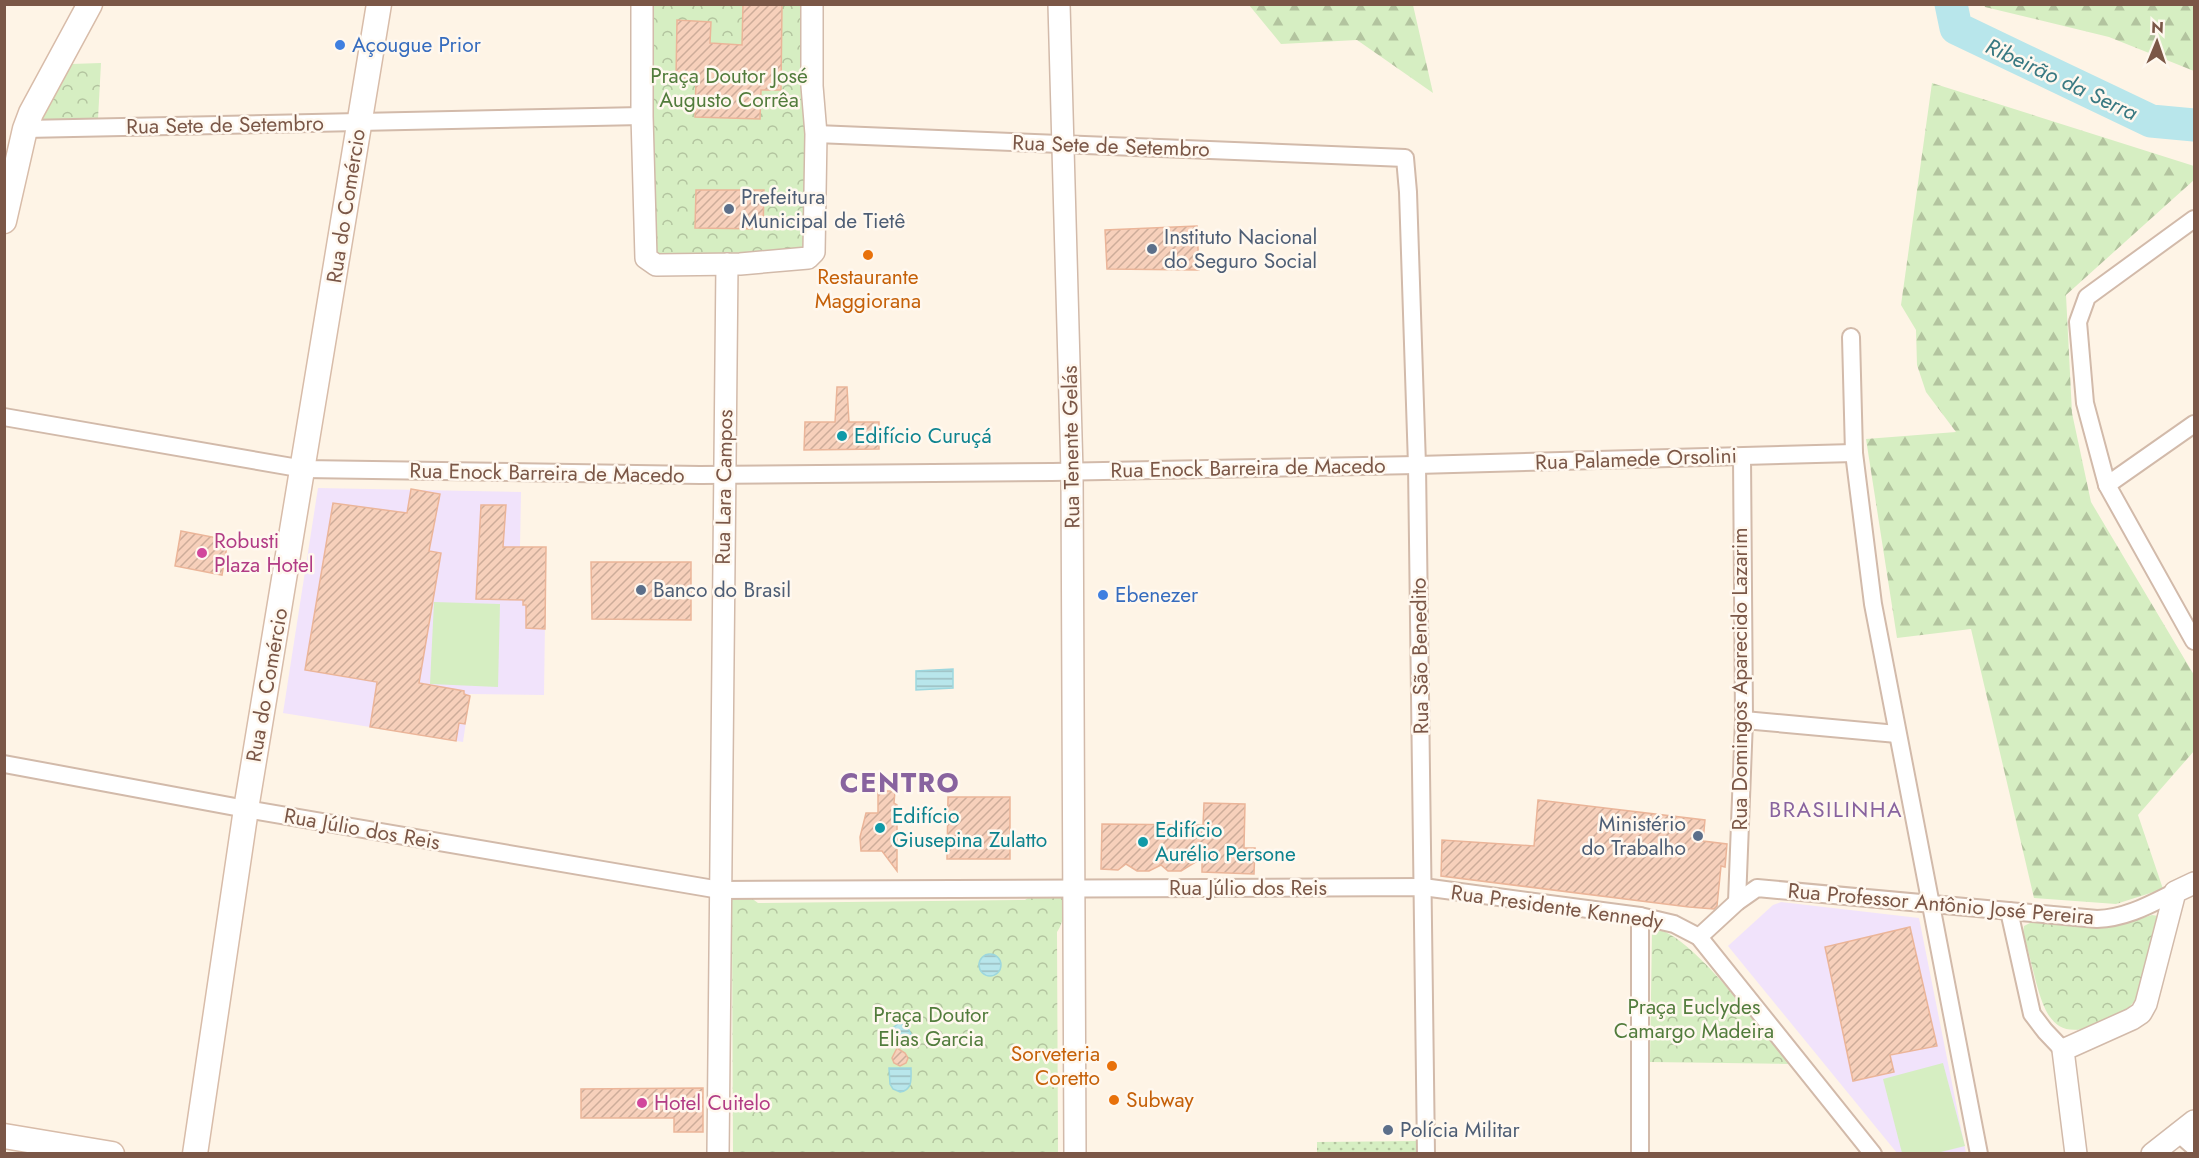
<svg xmlns="http://www.w3.org/2000/svg" width="2199" height="1158" viewBox="0 0 2199 1158" font-family="Jost,sans-serif">
<style>
.education{fill:#f1e3fb}
.grass{fill:url(#grass-dots)}
.forest{fill:url(#forest-firs)}
.park{fill:url(#park-crowns)}
.pitch{fill:#d6eec2}
.water{fill:url(#water-rules);stroke:#9dd7de;stroke-width:1.5}
.lines{fill:none;stroke-linecap:round;stroke-linejoin:round}
.river{stroke:#b8e6eb;stroke-width:33}
.building{fill:url(#building-hatch);stroke:#ebb599;stroke-width:1.5}
.minor-casing{stroke:#d2baaa;stroke-width:20}
.tertiary-casing{stroke:#d2baaa;stroke-width:24}
.secondary-casing{stroke:#d8bca9;stroke-width:27}
.minor{stroke:#fff;stroke-width:16}
.tertiary{stroke:#fff;stroke-width:21}
.secondary{stroke:#fff;stroke-width:24}
.shop-dot{fill:#3f7fe0;stroke:#fff8ef;stroke-width:2}
.service-dot{fill:#5c6f8a;stroke:#fff8ef;stroke-width:2}
.food-dot{fill:#e8710a;stroke:#fff8ef;stroke-width:2}
.culture-dot{fill:#0f9aa8;stroke:#fff8ef;stroke-width:2}
.hotel-dot{fill:#d1479c;stroke:#fff8ef;stroke-width:2}
.labels{text-anchor:middle;stroke-width:5;stroke-linejoin:round;paint-order:stroke}
.shop-label{font-size:21px;fill:#366cbe;stroke:#fff8ef;text-anchor:start}
.park-label{font-size:21px;fill:#527c3c;stroke:#fff8ef}
.street-label{font-size:21px;fill:#7b5747;stroke:#fff8ef}
.service-label{font-size:21px;fill:#4e5e75;stroke:#fff8ef;text-anchor:start}
.food-label{font-size:21px;fill:#c56008;stroke:#fff8ef}
.culture-label{font-size:21px;fill:#0d838f;stroke:#fff8ef;text-anchor:start}
.hotel-label{font-size:21px;fill:#b23c85;stroke:#fff8ef;text-anchor:start}
.water-label{font-size:22px;font-style:italic;fill:#397982;stroke:#fff8ef}
.neighbourhood-label{font-size:22px;letter-spacing:1.5px;fill:#88639f;stroke:#fff8ef}
.district-label{font-size:27px;font-weight:bold;letter-spacing:1.5px;fill:#88639f;stroke:#fff8ef}
</style>
<defs>
<pattern id="grass-dots" width="8" height="8" patternUnits="userSpaceOnUse" patternTransform="scale(1.5)"><rect width="8" height="8" fill="#d6eec2"/><path d="M2 2h.1M6 6h.1" fill="none" stroke="#b3c49f" stroke-width="1.8" stroke-linecap="round"/></pattern>
<pattern id="forest-firs" width="22" height="20" patternUnits="userSpaceOnUse" patternTransform="scale(1.5)"><rect width="22" height="20" fill="#d6eec2"/><path d="M5 1l3.5 6h-7zM16 11l3.5 6h-7z" fill="#b3c49f"/></pattern>
<pattern id="park-crowns" width="20" height="18" patternUnits="userSpaceOnUse" patternTransform="scale(1.5)"><rect width="20" height="18" fill="#d6eec2"/><path d="M2 6a3 3 0 1 1 6 0M12 15a3 3 0 1 1 6 0" fill="none" stroke="#b3c49f"/></pattern>
<pattern id="water-rules" width="6" height="5" patternUnits="userSpaceOnUse" patternTransform="scale(1.5)"><rect width="6" height="5" fill="#b8e6eb"/><path d="M0 2.5h6" fill="none" stroke="#9bbdc0"/></pattern>
<pattern id="building-hatch" width="6" height="6" patternUnits="userSpaceOnUse" patternTransform="scale(1.5)"><rect width="6" height="6" fill="#f7d0bb"/><path d="M-1 1l2-2M0 6l6-6M5 7l2-2" fill="none" stroke="#cdac9a"/></pattern>
</defs>
<rect width="100%" height="100%" fill="#fef4e6"/>
<!-- education -->
<g class="education">
<path d="M318,488L521,492L520,547H546L544,695L470,694L463,742L283,713Z"/>
<path d="M1781,902L1919,918L1966,1153H1897L1728,946L1773,905Z"/>
</g>
<!-- grass -->
<path class="grass" d="M1417,1141V1153H1317V1142Z"/>
<!-- forest -->
<g class="forest">
<path d="M1249,5H1413L1433,93L1357,40L1281,44Z"/>
<path d="M1984,5H2194V71L2109,37L1985,7Z"/>
<path d="M1932,83L2194,166V180L2066,295L2072,413L2091,502L2194,675V751L2138,815L2163,889L2116,904L2034,898L1971,629L1897,638L1866,439L1956,432L1926,392L1917,365L1916,330L1901,305Z"/>
</g>
<!-- park -->
<g class="park">
<path d="M644,5H810L811,253L649,257Z"/>
<path d="M101,63L98,119L42,120L71,64Z"/>
<path d="M1035,893L1061,895C1067,907 1064,921 1057,932L1058,1153H733L732,925L726,917L730,898L750,897L758,903L1025,900Z"/>
<path d="M2152,915L2158,916L2139,994C2128,1013 2118,1016 2099,1024C2057,1041 2046,1019 2036,982C2032,966 2028,949 2023,933L2024,926L2032,922L2096,928L2120,925Z"/>
<path d="M1652,929C1687,926 1766,1036 1789,1064L1650,1062Z"/>
</g>
<!-- pitch -->
<g class="pitch">
<path d="M434,602L500,604L498,687L430,684Z"/>
<path d="M1943,1063L1965,1146L1937,1153H1902L1883,1079Z"/>
</g>
<!-- water -->
<g class="water">
<path d="M953,669V688L916,690V671Z"/>
<circle cx="990" cy="965" r="11"/>
<path d="M898,1024L906,1025L911,1034V1047H889L890,1030Z"/>
<path d="M889,1068H911C911,1079 913,1090 900,1092L893,1089L890,1084Z"/>
</g>
<g class="lines">
<!-- river -->
<path class="river" d="M1951,4L1956,28L2151,121L2194,125"/>
</g>
<!-- building -->
<g class="building">
<path d="M743,4H782L781,90H761L760,119L695,117L696,78H676L677,20L711,22L710,43L742,45Z"/>
<path d="M696,190H764L763,229L695,228Z"/>
<path d="M1197,226L1199,270L1107,269L1105,230Z"/>
<path d="M837,387H847L849,422H879V449L804,450L805,422H835Z"/>
<path d="M411,489L440,494L429,551L441,553L419,683L464,691V694L470,696L465,724L459,723L456,741L370,727L377,682L305,670L333,503L407,513Z"/>
<path d="M481,505H506L503,547H546L545,629L526,628V605H523V600L476,599Z"/>
<path d="M181,531L228,540L222,575L175,566Z"/>
<path d="M591,562H691V620L592,619Z"/>
<path d="M878,791H895L894,803L897,805V871L882,851H861L860,837L866,813H878Z"/>
<path d="M948,797H1010V859H947Z"/>
<path d="M1538,800L1705,820L1703,841L1727,844L1725,867L1721,866L1717,906L1714,909L1689,907L1441,876L1442,840L1534,846Z"/>
<path d="M1204,803L1245,804L1244,848H1255L1254,874L1202,872V858L1181,871H1168L1161,865L1149,871H1137L1126,864L1118,870L1101,869L1102,824L1203,825Z"/>
<path d="M1910,927L1937,1046L1890,1055L1894,1072L1853,1081L1825,947Z"/>
<path d="M897,1048L905,1053L908,1058L906,1063L900,1066L894,1063L892,1058Z"/>
<path d="M703,1088V1132H674V1118H581V1089Z"/>
</g>
<g class="lines">
<defs>
<g id="minor">
<path d="M25,129L642,116"/>
<path d="M816,134L1405,158L1408,192L1417,465L1426,1154"/>
<path d="M2194,219L2087,297L2078,322L2085,403L2107,485L2194,641"/>
<path d="M1851,337L1854,453L1873,604L1979,1154"/>
<path d="M4,417L304,469L700,475L1052,472L1417,465L1854,453"/>
<path d="M2107,485L2194,424"/>
<path d="M1744,720L1897,734"/>
<path d="M4,764L246,809L720,890L1423,887L1640,916L1674,924L1699,937L1873,1154"/>
<path d="M1737,902L1744,720L1742,457"/>
<path d="M2009,911L2032,1014L2045,1031L2063,1050"/>
<path d="M1699,937L1737,902L1757,888L2097,919C2126,918 2149,905 2175,892"/>
<path d="M2177,1132L2194,1147"/>
<path d="M1640,1154V916"/>
</g>
<g id="tertiary">
<path d="M642,4V116L646,258L656,265L740,264L808,258L814,252L816,134L812,86V4"/>
<path d="M1059,4L1072,472L1075,1154"/>
<path d="M718,1154L727,264"/>
<path d="M2076,1154L2063,1050L2132,1019L2141,1013L2146,1004L2175,892L2194,883"/>
<path d="M2152,1154L2194,1121"/>
</g>
<g id="secondary">
<path d="M4,221L25,129L31,113L90,4"/>
<path d="M4,1136L112,1154"/>
<path d="M195,1154L246,809L379,4"/>
</g>
</defs>
<!-- minor casing -->
<use href="#minor" class="minor-casing"/>
<!-- tertiary casing -->
<use href="#tertiary" class="tertiary-casing"/>
<!-- secondary casing -->
<use href="#secondary" class="secondary-casing"/>
<!-- minor -->
<use href="#minor" class="minor"/>
<!-- tertiary -->
<use href="#tertiary" class="tertiary"/>
<!-- secondary -->
<use href="#secondary" class="secondary"/>
</g>
<!-- markers -->
<g class="shop-dot">
<circle cx="340" cy="45" r="6"/>
<circle cx="1103" cy="595" r="6"/>
</g>
<g class="service-dot">
<circle cx="729" cy="209" r="6"/>
<circle cx="1152" cy="249" r="6"/>
<circle cx="641" cy="590" r="6"/>
<circle cx="1698" cy="836" r="6"/>
<circle cx="1388" cy="1130" r="6"/>
</g>
<g class="food-dot">
<circle cx="868" cy="255" r="6"/>
<circle cx="1112" cy="1066" r="6"/>
<circle cx="1114" cy="1100" r="6"/>
</g>
<g class="culture-dot">
<circle cx="842" cy="436" r="6"/>
<circle cx="880" cy="828" r="6"/>
<circle cx="1143" cy="842" r="6"/>
</g>
<g class="hotel-dot">
<circle cx="202" cy="553" r="6"/>
<circle cx="642" cy="1103" r="6"/>
</g>
<g class="labels">
<!-- shop labels -->
<g class="shop-label">
<text x="352" y="52">Açougue Prior</text>
<text x="1115" y="602">Ebenezer</text>
</g>
<!-- park labels -->
<g class="park-label">
<text x="729" y="83">Praça Doutor José<tspan x="729" dy="24">Augusto Corrêa</tspan></text>
<text x="1694" y="1014">Praça Euclydes<tspan x="1694" dy="24">Camargo Madeira</tspan></text>
<text x="931" y="1022">Praça Doutor<tspan x="931" dy="24">Elias Garcia</tspan></text>
</g>
<!-- street labels -->
<g class="street-label">
<text transform="translate(225 125) rotate(-1)" y="7">Rua Sete de Setembro</text>
<text transform="translate(1111 146) rotate(2)" y="7">Rua Sete de Setembro</text>
<text transform="translate(346 206) rotate(-81)" y="7">Rua do Comércio</text>
<text transform="translate(1071 447) rotate(-91)" y="7">Rua Tenente Gelás</text>
<text transform="translate(1636 459) rotate(-2)" y="7">Rua Palamede Orsolini</text>
<text transform="translate(1248 468) rotate(-1)" y="7">Rua Enock Barreira de Macedo</text>
<text transform="translate(547 473) rotate(1)" y="7">Rua Enock Barreira de Macedo</text>
<text transform="translate(724 487) rotate(-89)" y="7">Rua Lara Campos</text>
<text transform="translate(1420 656) rotate(-91)" y="7">Rua São Benedito</text>
<text transform="translate(1740 679) rotate(-90)" y="7">Rua Domingos Aparecido Lazarim</text>
<text transform="translate(267 685) rotate(-80)" y="7">Rua do Comércio</text>
<text transform="translate(362 829) rotate(10)" y="7">Rua Júlio dos Reis</text>
<text x="1248" y="895">Rua Júlio dos Reis</text>
<text transform="translate(1941 904) rotate(5)" y="7">Rua Professor Antônio José Pereira</text>
<text transform="translate(1557 907) rotate(8)" y="7">Rua Presidente Kennedy</text>
</g>
<!-- service labels -->
<g class="service-label">
<text x="741" y="204">Prefeitura<tspan x="741" dy="24">Municipal de Tietê</tspan></text>
<text x="1164" y="244">Instituto Nacional<tspan x="1164" dy="24">do Seguro Social</tspan></text>
<text x="653" y="597">Banco do Brasil</text>
<text x="1686" y="831" text-anchor="end">Ministério<tspan x="1686" dy="24">do Trabalho</tspan></text>
<text x="1400" y="1137">Polícia Militar</text>
</g>
<!-- food labels -->
<g class="food-label">
<text x="868" y="284">Restaurante<tspan x="868" dy="24">Maggiorana</tspan></text>
<text x="1100" y="1061" text-anchor="end">Sorveteria<tspan x="1100" dy="24">Coretto</tspan></text>
<text x="1126" y="1107" text-anchor="start">Subway</text>
</g>
<!-- culture labels -->
<g class="culture-label">
<text x="854" y="443">Edifício Curuçá</text>
<text x="892" y="823">Edifício<tspan x="892" dy="24">Giusepina Zulatto</tspan></text>
<text x="1155" y="837">Edifício<tspan x="1155" dy="24">Aurélio Persone</tspan></text>
</g>
<!-- hotel labels -->
<g class="hotel-label">
<text x="214" y="548">Robusti<tspan x="214" dy="24">Plaza Hotel</tspan></text>
<text x="654" y="1110">Hotel Cuitelo</text>
</g>
<!-- water labels -->
<g class="water-label">
<text transform="translate(2062 79) rotate(25)" y="8">Ribeirão da Serra</text>
</g>
<!-- neighbourhood labels -->
<g class="neighbourhood-label">
<text x="1836" y="817">BRASILINHA</text>
</g>
<!-- district labels -->
<g class="district-label">
<text x="900" y="792">CENTRO</text>
</g>
</g>
<!-- border -->
<rect width="2199" height="1158" fill="none" stroke="#7b5747" stroke-width="12"/>
<!-- north arrow -->
<g transform="translate(2157 42) rotate(2)" stroke="#fff8ef" stroke-width="4.5" paint-order="stroke">
<path d="M0-4.5L10 22L0 15L-10 22Z" fill="#7b5747"/>
<text y="-9" font-size="16" font-weight="bold" text-anchor="middle" fill="#7b5747">N</text>
</g>
</svg>
